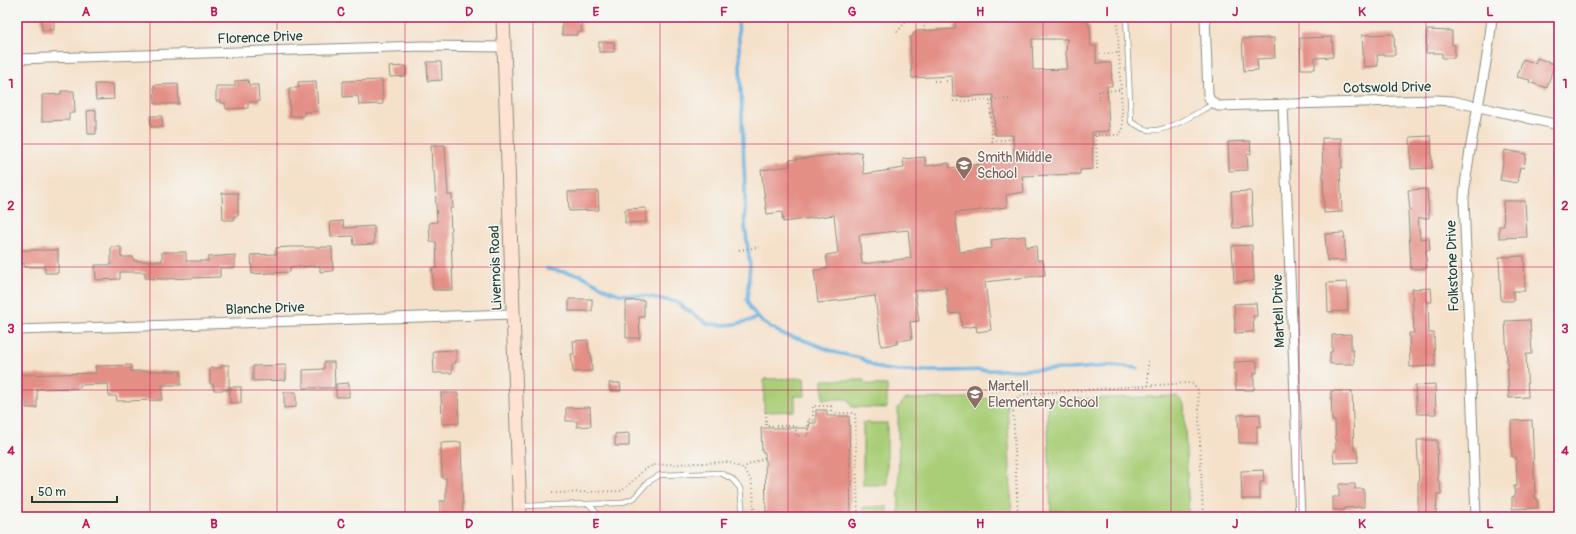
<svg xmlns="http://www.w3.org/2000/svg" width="1576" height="534" viewBox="0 0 1576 534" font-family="Pangolin,sans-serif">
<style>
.green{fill:#a9ce77;stroke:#648656}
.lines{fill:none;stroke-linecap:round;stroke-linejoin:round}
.stream{stroke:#68b1e0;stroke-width:3.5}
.building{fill:#e48f86;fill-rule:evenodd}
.service-casing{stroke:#8a8f7f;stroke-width:6}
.minor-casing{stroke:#8a8f7f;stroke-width:11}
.secondary-casing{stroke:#8a8f7f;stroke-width:15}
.path{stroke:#8a8f7f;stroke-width:2;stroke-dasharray:1 3;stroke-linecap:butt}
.service{stroke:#fff;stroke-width:4.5}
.minor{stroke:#fff;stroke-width:9}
.secondary{stroke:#fee3d2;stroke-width:13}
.grid{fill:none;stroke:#c2185b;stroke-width:1;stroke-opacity:0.55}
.labels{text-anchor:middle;stroke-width:3;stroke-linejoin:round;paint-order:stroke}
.street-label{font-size:14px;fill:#1f3d34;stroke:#f6f6f2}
.education-label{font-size:14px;fill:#785e54;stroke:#f6f6f2;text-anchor:start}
.neatline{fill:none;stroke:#c2185b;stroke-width:1.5}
.grid-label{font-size:13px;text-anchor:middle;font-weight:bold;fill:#c2185b}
</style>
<rect width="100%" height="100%" fill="#f6f6f2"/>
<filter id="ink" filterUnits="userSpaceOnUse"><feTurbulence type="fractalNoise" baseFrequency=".025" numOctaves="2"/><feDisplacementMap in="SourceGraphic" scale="8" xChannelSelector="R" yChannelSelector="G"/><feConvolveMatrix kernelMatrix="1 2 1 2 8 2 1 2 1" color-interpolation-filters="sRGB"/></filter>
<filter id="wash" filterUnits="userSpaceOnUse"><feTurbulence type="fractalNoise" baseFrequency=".012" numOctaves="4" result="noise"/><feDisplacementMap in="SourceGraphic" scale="16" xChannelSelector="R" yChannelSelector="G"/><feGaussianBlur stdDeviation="0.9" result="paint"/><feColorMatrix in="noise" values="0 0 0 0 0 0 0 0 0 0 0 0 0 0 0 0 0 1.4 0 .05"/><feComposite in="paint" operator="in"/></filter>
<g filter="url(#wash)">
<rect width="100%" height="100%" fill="#f5e1ca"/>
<!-- green -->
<g class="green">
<path d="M804,378L805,396H795V411L764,412V379Z"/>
<path d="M823,380H864V384L887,385V408L852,407L848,399H823Z"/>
<path d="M1177,396L1184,404L1189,517H1051L1047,400Z"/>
<path d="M964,398L1007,399L1012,517H899L898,408L906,399Z"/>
<rect x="863" y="423" width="24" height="62"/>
<path d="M887,506L888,517H863V507Z"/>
</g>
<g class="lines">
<!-- stream -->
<g class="stream">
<path d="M738,17L745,190V226L750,265L747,300L750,308L762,322L784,335L801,339L837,353L861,358L874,366L883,369L899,371H936L1070,369L1110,366L1138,368"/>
<path d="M547,269L581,275L608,290L619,294L645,296L676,302L708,324L724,325L736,324L755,319L757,316"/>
</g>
</g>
<g id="blocks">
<!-- building -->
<g class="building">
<path d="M41,17H54V30H42Z"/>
<path d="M998,17H1088V26H1090L1091,46H1096V63H1111L1112,86H1107L1109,131L1092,132L1093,169L1080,170V174L1022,176L1024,192L1006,195L1007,207L955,213L960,252L992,248L991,240L1025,236L1026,247L1036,246L1037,260H1043L1045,275L985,282L991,330L977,332L976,326L962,328L960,313L949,314L946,287L915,291L919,321L910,322L912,339L897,341V344L881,346L875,296L818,303L814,270L828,268L826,255L838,253L834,215L783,222L782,212L767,214L761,170L790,166L789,160L861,152L864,174L904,168L903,159L925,157L926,166L949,163L950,168L1014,160L1013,135H995L993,95L953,97L952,76L912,78L910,37H912L914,33L917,31L955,29V21L998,20ZM1032,39H1067L1066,54L1068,69L1033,70ZM908,230L911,258L862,264L859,235Z"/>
<path d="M562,18H577V22H581L582,32H577V35H562Z"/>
<path d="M1427,30L1452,31V45H1455L1454,58H1442V53H1426Z"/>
<path d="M1394,34L1395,55H1377L1378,66L1364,67L1362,35Z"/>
<path d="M1332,37L1333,57L1315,58V69H1301L1300,38Z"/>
<path d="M1274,38L1275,58L1257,59L1258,70L1244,71L1242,39Z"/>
<rect x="599" y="42" width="15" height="10"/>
<path d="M1537,58L1554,64L1547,88L1529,82L1530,80L1517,77L1523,59L1535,63Z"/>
<path d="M427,62H441L442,80L428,81Z"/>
<path d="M406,66V76L390,77L389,67Z"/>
<path d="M248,80L249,85H258L259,102H248V108L226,109L225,103H221V101H216V86H235V81Z"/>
<path d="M382,80L383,104L359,105L358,96L343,97V81Z"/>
<path d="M316,81L318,111L304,112V116H290L289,88H299L298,82Z"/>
<path d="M95,84H113L114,99L96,100Z"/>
<path d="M178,84L179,104H155L154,85Z"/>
<path d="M61,91H74L75,113H69V120L42,121V95L61,94Z"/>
<path d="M96,110V134H88L87,111Z"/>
<path d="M150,116H162L163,127H151Z"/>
<path d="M1431,136L1432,168L1411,169L1410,137Z"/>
<path d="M1322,138H1341L1342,168H1340L1342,212L1324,213Z"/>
<path d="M1250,141L1251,154H1247L1248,170L1229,171L1228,142Z"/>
<path d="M431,145H445L448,195H452L453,208H450L453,290H433L432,268H437L436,242H430L429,223L437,222L434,170L432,171Z"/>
<path d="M1505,150L1526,154L1524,168L1520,167L1517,183L1500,180Z"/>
<path d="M1427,189L1429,218H1418L1420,239L1429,238L1430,250H1426L1427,268L1411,269L1408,211H1410L1408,190Z"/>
<path d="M598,191L599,210L569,211L568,192Z"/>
<path d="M1251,191L1253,227L1233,228L1231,192Z"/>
<path d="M222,193H238V216H234V220H223Z"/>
<path d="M1503,201H1525L1527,237L1499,238V226H1504Z"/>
<path d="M646,208V222L625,223V209Z"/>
<path d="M343,221L344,228L374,226V244L354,245L353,236L331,237L330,222Z"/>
<path d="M1344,233L1346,260L1327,261L1325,234Z"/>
<path d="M1252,245L1254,281L1234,282L1232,246Z"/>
<path d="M111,247H121V257H133L134,261H162V252H186V261H208V257L235,255V268H220V277L163,279L145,278V272H120V279L96,280L95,265H111Z"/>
<path d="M289,247H332L333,271L320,272V266L290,267V272L252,274L251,255L276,254V248Z"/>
<path d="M20,250H58V273H45V267H24V263H17V252H20Z"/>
<path d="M1524,256L1525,291H1513L1514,301H1501L1499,257Z"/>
<path d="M1347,282L1348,311L1328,312L1327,283Z"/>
<path d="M1431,288L1432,302H1428L1429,333H1434L1435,366L1410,367L1409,333H1414L1412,289Z"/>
<rect x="569" y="299" width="23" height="12"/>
<path d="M644,300V317H639L640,338H626V301Z"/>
<path d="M1256,303L1257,316H1253L1254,332L1235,333L1234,304Z"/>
<path d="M1530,320L1532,354H1526L1528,397L1509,398L1505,321Z"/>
<path d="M1351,334V350H1353L1354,364H1330V352H1332V335Z"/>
<path d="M588,340L589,353H591L592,371L573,372L571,354H574L573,341Z"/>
<path d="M456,350V363H452V373H434L433,351Z"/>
<path d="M1257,361V373H1254V390H1236L1234,362Z"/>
<path d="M324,362H334L335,388H303V370L324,369Z"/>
<path d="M131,365V371H181V385H162V400L117,401L116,396H109L108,384L80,385V388L37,389V408H26V400H17V375L96,373L95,366Z"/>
<path d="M221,365H229V390H214L213,384H210V368H221Z"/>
<path d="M286,365V380L253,381V366Z"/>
<path d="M349,383V397H336V384Z"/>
<path d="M609,383H620L621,391H610Z"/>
<path d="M1435,384L1436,414H1417L1415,385Z"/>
<rect x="230" y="387" width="11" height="16"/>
<path d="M1331,391H1352L1354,450H1357L1358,462L1334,463L1333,451H1336L1335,421H1332Z"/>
<path d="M284,392H296V407L284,408Z"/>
<path d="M441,393H458L459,423L442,424Z"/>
<path d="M590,407L591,426L577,427V421H566V408Z"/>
<path d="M816,410H827V416H849L851,517H766L765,452H762L761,428H809L810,423H816Z"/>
<path d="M1260,414L1261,426H1257V443H1239L1238,415Z"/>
<path d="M1532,420L1535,498H1537L1538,508L1512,509V497L1515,496L1514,486H1517L1516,457H1512L1511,421Z"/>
<path d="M629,433V446H615V434Z"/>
<path d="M1417,440H1437L1438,482H1440L1441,494H1437L1436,517H1418V482H1419Z"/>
<path d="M461,442L463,517H447L446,514H440V501H446V478H442L441,443Z"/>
<path d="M1263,470L1264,482H1260V499H1242L1241,471Z"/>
<path d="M1339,484H1355V489H1364V507L1344,508V510H1333V497H1339Z"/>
</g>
</g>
</g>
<g filter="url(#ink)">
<use href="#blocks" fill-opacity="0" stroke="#8a8f7f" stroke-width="1"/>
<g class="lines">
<defs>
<g id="service">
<path d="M1126,17L1131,122C1136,124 1140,128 1145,129C1163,136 1198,112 1213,104"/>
<path d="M590,505L600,517"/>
<path d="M522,506L621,503L634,498L648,482L660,475L721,473L732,479L740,488L743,517"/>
</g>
<g id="minor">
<path d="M1205,17L1208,95L1210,100L1218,106L1435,100L1452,101L1559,125"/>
<path d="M17,59L423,46L504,47"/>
<path d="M1283,104L1300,517"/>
<path d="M17,330L513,314"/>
<path d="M1476,517L1464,199C1468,138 1487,78 1492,17"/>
</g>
<path id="secondary" d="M503,17L520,517"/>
</defs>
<!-- service casing -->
<use href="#service" class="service-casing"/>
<!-- minor casing -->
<use href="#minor" class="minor-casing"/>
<!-- secondary casing -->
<use href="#secondary" class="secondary-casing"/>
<!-- path -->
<g class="path">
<path d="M952,17L953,28"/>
<path d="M924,27L930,17"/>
<path d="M897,32L910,17"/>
<path d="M1100,54L1118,53"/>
<path d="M934,81H952"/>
<path d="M1009,99L990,100L992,141L1015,139"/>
<path d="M1099,100V91L1120,90"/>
<path d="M953,101L990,100"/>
<path d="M1094,135H1118L1123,130L1117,17"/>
<path d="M1096,136L1097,170"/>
<path d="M739,250L760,247"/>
<path d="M1148,386V359"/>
<path d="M766,412V426H796V436H808V419L813,420V406H831V413H855L858,517"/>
<path d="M742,468L764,458L765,455"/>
<path d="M552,493L622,491L645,469L654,465L726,462C757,468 753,491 754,517"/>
<path d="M1018,517L1013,408L1017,398L1025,394L1187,383L1193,384L1198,390L1203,517"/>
</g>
<!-- service -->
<use href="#service" class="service"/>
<!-- minor -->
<use href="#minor" class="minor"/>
<!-- secondary -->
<use href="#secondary" class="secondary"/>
</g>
</g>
<!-- grid -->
<path class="grid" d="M150,17V517M277,17V517M405,17V517M533,17V517M660,17V517M788,17V517M916,17V517M1043,17V517M1171,17V517M1299,17V517M1426,17V517M17,144H1559M17,267H1559M17,390H1559"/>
<!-- icons -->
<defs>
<symbol id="school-pin" viewBox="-11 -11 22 30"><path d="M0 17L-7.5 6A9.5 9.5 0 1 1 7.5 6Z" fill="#8d6e63" stroke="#f6f6f2"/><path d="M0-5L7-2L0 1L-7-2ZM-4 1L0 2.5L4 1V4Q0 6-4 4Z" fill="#fff"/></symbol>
</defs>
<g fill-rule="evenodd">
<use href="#school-pin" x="954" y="155" width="20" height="27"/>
<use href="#school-pin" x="965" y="384" width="20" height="27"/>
</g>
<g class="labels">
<!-- street labels -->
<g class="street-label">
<text transform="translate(260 37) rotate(-2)" y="5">Florence Drive</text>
<text transform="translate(1387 87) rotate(-1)" y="5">Cotswold Drive</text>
<text transform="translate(1452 266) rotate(-92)" y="5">Folkstone Drive</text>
<text transform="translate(495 268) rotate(-92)" y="5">Livernois Road</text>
<text transform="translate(265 308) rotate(-2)" y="5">Blanche Drive</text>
<text transform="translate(1278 311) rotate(-92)" y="5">Martell Drive</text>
</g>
<!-- education labels -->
<g class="education-label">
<text x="977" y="162">Smith Middle<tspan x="977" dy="16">School</tspan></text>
<text x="988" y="391">Martell<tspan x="988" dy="16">Elementary School</tspan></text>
</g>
</g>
<!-- margin -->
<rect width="1576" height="534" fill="none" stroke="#f6f6f2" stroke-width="44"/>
<!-- scale -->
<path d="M32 496v6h85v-6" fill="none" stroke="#1f3d34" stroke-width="2"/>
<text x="38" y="496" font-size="12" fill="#1f3d34" stroke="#f6f6f2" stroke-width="3" paint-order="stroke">50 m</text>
<rect x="22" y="22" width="1532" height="490" class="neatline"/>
<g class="grid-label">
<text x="86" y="16">A</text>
<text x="214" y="16">B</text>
<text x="341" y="16">C</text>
<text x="469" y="16">D</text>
<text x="596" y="16">E</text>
<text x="724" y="16">F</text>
<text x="852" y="16">G</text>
<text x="980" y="16">H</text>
<text x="1107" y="16">I</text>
<text x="1235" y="16">J</text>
<text x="1362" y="16">K</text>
<text x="1490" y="16">L</text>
<text x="11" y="88">1</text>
<text x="1565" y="88">1</text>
<text x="11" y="210">2</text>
<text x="1565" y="210">2</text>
<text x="11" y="333">3</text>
<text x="1565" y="333">3</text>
<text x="11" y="455">4</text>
<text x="1565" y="455">4</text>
<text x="86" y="528">A</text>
<text x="214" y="528">B</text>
<text x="341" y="528">C</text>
<text x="469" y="528">D</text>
<text x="596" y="528">E</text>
<text x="724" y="528">F</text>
<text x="852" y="528">G</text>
<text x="980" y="528">H</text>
<text x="1107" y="528">I</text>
<text x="1235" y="528">J</text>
<text x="1362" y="528">K</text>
<text x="1490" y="528">L</text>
</g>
</svg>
